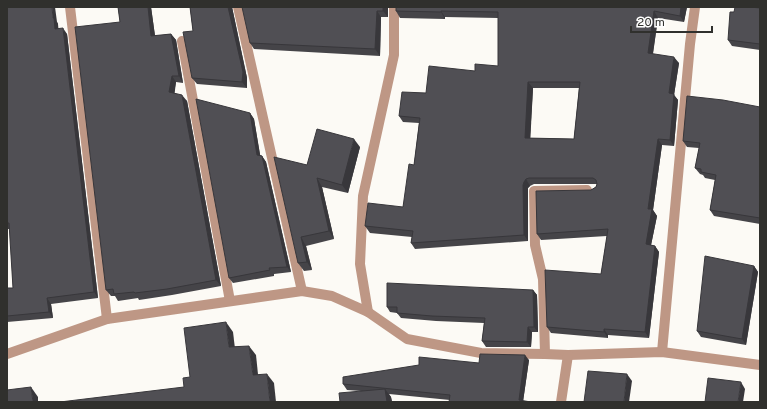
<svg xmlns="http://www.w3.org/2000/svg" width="767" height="409" viewBox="0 0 767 409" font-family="Overpass,sans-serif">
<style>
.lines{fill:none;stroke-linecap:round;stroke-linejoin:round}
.street{stroke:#be9785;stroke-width:10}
.wall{fill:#454448;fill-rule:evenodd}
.shaded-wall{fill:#38373b}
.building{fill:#504f54;stroke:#38373b;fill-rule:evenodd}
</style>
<rect width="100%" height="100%" fill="#fcfaf5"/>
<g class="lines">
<!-- street -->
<g class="street">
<path d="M70,7L107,319"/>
<path d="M238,7L302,291"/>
<path d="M182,41L230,301"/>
<path d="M368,312L360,264L363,196L394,55V7"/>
<path d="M662,352L690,44L695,7"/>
<path d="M7,354L107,319L302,291L332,296L368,312L407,339L481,353L545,354L568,355L662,352L760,365"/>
<path d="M545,354L543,279L535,245L534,191L587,190"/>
<path d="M561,402L568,355"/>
</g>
</g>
<!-- wall -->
<g class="wall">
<path d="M7,7L57,22L58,24V29L67,34L98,298L51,304L53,318L7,322V288H13L10,229H7Z"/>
<path d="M118,7H151L155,36L171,34L176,40L183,83L176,82L174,93L187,101L221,286L172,295L139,300L138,298L118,301L115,296H111L106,290L120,22Z"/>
<path d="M190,7H232L247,78V88L197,84L192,78L193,31Z"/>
<path d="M388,7V17H381L380,56L254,49L250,43Z"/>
<path d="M396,7H687L684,22L658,18L653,54L679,63L674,95L678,100L674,146L662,145L653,210L657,216L651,245L655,246L659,252L649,338L608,335V338L551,333L547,327L601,274L607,236L541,240L537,234L591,190L596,187L597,184H534L530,186L528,188V241L415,249L411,243L412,237L370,233L365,226L403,207L414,165L419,123L403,122L399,116L426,93L475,71L498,66V18L445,17V19L400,18L396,11ZM533,88H579L574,139L530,138Z"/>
<path d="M760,8V50L732,46L728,40L734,12Z"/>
<path d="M760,107V224L714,216L710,210L715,180L705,178L703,175L700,174L695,168L699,148L687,147L683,141Z"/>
<path d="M250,113L254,119L260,155L262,156L266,162L291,272L274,274V276L233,283L229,278Z"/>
<path d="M360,147L348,193L322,187L334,239L306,246L312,270L304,271L298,263L307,165Z"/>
<path d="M754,266L758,272L746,345L701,337L697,331Z"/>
<path d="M533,290L537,295L538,332H532L531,347H486L482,341L484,323L436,321L401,318L397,313L390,312L387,307Z"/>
<path d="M529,360L523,401L450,400L389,394L391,397L392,402H340L361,391L347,390L343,384L479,363Z"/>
</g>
<!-- shaded-wall -->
<g class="shaded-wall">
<path d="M52,7H55L57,22L58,24L59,35L55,29L53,18Z"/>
<path d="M148,7H151L156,43L151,36Z"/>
<path d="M228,7H232L247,78V88L242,82Z"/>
<path d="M383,7H388V17L383,11Z"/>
<path d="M681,7H687L684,22L680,16Z"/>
<path d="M377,11L381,17L380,56L375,49Z"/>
<path d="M441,11L445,17V19L441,12Z"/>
<path d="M654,11L658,18L652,59L648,53Z"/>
<path d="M63,28L67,34L98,298L94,292Z"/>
<path d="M171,34L176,40L183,83L179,76Z"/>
<path d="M674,57L679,63L674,95L678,100L674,146L670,140L669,93Z"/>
<path d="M172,76L176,82L174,98L169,92Z"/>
<path d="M528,82L533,88L530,145L525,138Z"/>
<path d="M182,95L187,101L221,286L216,280Z"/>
<path d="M250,113L254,119L261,160L257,155Z"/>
<path d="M354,139L360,147L348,193L342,185Z"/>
<path d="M658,139L662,145L653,210L657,216L650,250L646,244L648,209Z"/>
<path d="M262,156L266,162L291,272L287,267Z"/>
<path d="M317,178L322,187L334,239L329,231Z"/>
<path d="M526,179L530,186L528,188V241L524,235L523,185L524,182Z"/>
<path d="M301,237L306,246L312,270L307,262Z"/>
<path d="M655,246L659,252L649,338L645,332Z"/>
<path d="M754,266L758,272L746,345L742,339Z"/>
<path d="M533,290L537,295L538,332L534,327Z"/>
<path d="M47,298L51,304L53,318L49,312Z"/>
<path d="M226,322L233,332L236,357L229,347Z"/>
<path d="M528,327L532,332L531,347L527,342Z"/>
<path d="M604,329L608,335V338L604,332Z"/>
<path d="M249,346L256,355L259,384L253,375Z"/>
<path d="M525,355L529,360L523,402L519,400Z"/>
<path d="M267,374L274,383L276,402H270Z"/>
<path d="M627,374L632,381L629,402H624Z"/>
<path d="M741,382L745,389L743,402H738Z"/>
<path d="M31,387L38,397V402H33Z"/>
<path d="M385,389L391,397L392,402H387Z"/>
</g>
<!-- building -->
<g class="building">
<path d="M7,7H52L53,18H54L55,29L63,28L94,292L47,298L49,312L7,316V288H13L9,223H7Z"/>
<path d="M118,7H148L151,36L171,34L179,76H172L169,92L182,95L216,280L167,289L135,293L134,292L114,294L113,289L106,290L75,27L120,22Z"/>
<path d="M190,7H228L243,72L242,82L192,78L183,32L193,31Z"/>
<path d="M242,7H383V11H377L375,49L250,43Z"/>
<path d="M396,7H681L680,16L654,11L648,53L674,57L669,93L674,94L670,140L658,139L648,209H652L646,244L655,246L645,332L604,329V332L547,327L545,270L601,274L608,229L537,234L536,191L591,190L596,187L597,184L596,180L593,178H529L526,179L524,182L523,185L524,235L411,243L413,231L365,226L368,203L403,207L409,164L414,165L420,118L399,116L402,92L426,93L429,66L475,71V64L498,66V12L441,11V12L396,11ZM528,82H580L574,139L525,138Z"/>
<path d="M735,7H750L760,8V44L728,40L730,12H734Z"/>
<path d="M687,96L723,100L760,107V218L710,210L716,175L701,172V169L695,168L700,143L683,141Z"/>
<path d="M196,99L250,113L257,155L262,156L287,267L269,268L270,270L229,278Z"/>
<path d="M317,129L354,139L342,185L317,178L329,231L301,237L307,262L298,263L274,157L307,165Z"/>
<path d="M705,256L754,266L742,339L697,331Z"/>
<path d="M387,283L533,290L534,327H528L527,342L482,341L485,318L432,316L397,313V307H387Z"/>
<path d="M226,322L229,347L249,346L253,375L267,374L270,402H60L184,387L183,378L190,377L184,328Z"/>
<path d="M480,354L525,355L519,400L531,402H449L450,395L343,384V377L419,365V357L479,363Z"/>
<path d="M588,371L627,374L624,402H584Z"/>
<path d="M708,378L741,382L738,402H705Z"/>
<path d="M31,387L33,402H7V390Z"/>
<path d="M385,389L387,402H340L339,393Z"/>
</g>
<!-- border -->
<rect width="767" height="409" fill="none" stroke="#30302d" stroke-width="16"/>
<!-- scale -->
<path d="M631 26v6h81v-6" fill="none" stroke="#30302d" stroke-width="2"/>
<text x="637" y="26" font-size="12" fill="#30302d" stroke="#ffffff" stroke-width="3" paint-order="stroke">20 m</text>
</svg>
